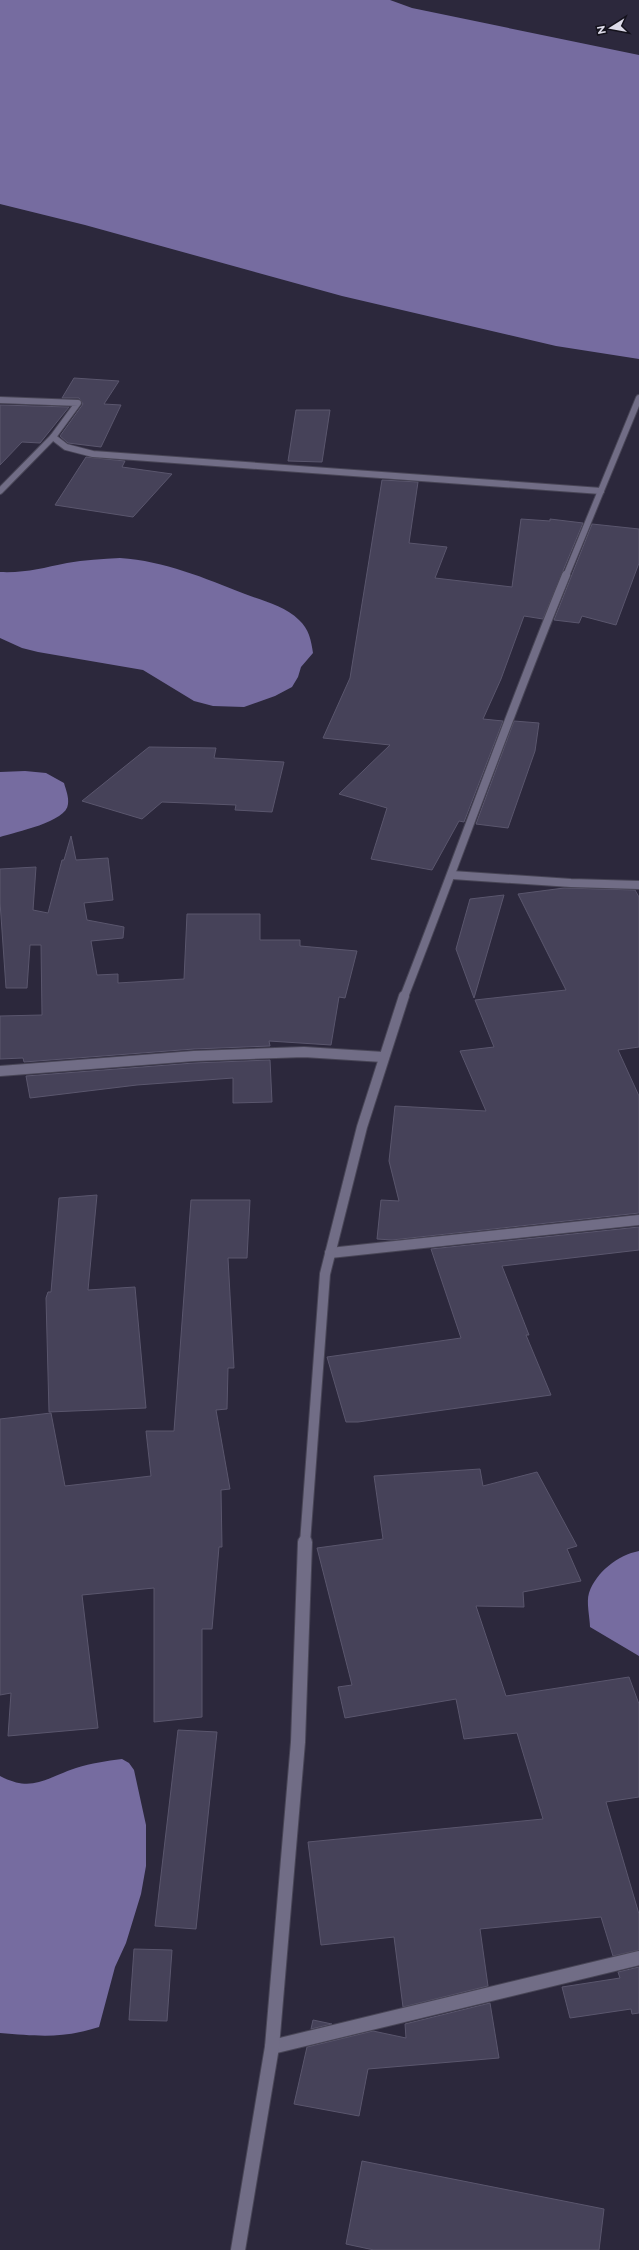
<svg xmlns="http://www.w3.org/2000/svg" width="639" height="2250" viewBox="0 0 639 2250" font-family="Montserrat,sans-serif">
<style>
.water{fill:#766ca0}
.building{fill:#464259;stroke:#5a566d}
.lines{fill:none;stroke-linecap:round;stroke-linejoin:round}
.minor-far3-casing{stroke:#484556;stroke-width:8}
.minor-far2-casing{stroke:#484556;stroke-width:10}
.minor-far1-casing{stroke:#484556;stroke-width:12}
.minor-casing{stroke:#484556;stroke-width:16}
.minor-far3{stroke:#716d86;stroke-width:6}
.minor-far2{stroke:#716d86;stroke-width:8}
.minor-far1{stroke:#716d86;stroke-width:10}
.minor{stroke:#716d86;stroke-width:14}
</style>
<rect width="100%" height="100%" fill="#2c283c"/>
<!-- water -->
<g class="water">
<path d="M0,0H390L412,8L639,55V359L556,346L342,296L85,225L0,204Z"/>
<path d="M120,558C165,561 204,578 245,594C263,601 285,606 299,620C309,629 311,640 313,653L301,667L298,677L292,687L275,696L244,707L213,706L194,701L143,670L38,652L22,648L0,638V572C27,573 42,568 67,563C84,560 103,559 120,558Z"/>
<path d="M25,771L46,773L64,783C66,790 69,797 68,804C67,822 15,832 0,837V772Z"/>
<path d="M639,1551V1656L590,1627C590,1618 586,1602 589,1593C596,1572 618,1555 639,1551Z"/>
<path d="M122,1759L129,1763L134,1770L146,1825V1866L141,1894L126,1943L115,1967L99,2027C62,2039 38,2036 0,2033V1776C32,1793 46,1778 76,1768C92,1763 106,1761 122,1759Z"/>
</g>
<!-- building -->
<g class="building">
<path d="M74,378L119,381L104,404L121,405L101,447L68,443L60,436L83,404L79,398H62Z"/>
<path d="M0,405L69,407L40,443L22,442L0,465Z"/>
<path d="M296,410H330L322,462L288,461Z"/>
<path d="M86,457L125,461L122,467L172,474L133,517L55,505Z"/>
<path d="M382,480L418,482L409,543L447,547L435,578L512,587L521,519L550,521V519L583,523L543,619L524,616L501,679L483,719L503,721L464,822L459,821L432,870L371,859L387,808L339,794L390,745L323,738L350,678Z"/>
<path d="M592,524L639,529V563L616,625L582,616L579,623L554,620Z"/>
<path d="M514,721L539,723L535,751L508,828L476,824Z"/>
<path d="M149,747L216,748L214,758L284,762L272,812L235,810L236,805L162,802L142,819L82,801Z"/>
<path d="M71,836L76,860L108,858L113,900L84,903L87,920L124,927L123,938L91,941L97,975L118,974V983L184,979L187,914H260V940H300V946L357,951L345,998L339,997L331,1045L269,1041L270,1046L194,1049L24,1062L23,1058L0,1059V1016L42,1015L41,945H30L27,988H6L0,902V869L36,867L33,910L48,913L62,860H64Z"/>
<path d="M564,888L635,890L639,897V1047L618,1050L639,1096V1213L392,1240L377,1239L381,1200L399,1201L389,1161L395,1106L486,1111L460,1051L494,1047L475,1000L566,990L518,894Z"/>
<path d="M504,895L474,998L456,949L470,899Z"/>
<path d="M270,1060L272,1102L233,1103V1078L137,1085L30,1098L26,1076L194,1063Z"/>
<path d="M97,1195L88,1290L135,1287L146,1408L49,1412L46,1298L48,1292H51L59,1198Z"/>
<path d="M191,1200H250L247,1258H228L234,1368H228L227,1409L216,1410L230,1489L221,1490L222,1547H219L212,1629H202V1717L154,1722V1588L82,1595L98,1728L8,1736L11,1693L0,1695V1419L51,1413L65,1486L151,1476L146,1431H174Z"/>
<path d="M639,1227V1250L502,1266L529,1335H526L551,1395L358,1422H346L327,1357L461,1338L431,1249Z"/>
<path d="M480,1469L483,1486L537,1472L577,1546L567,1549L581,1581L523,1592L524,1607L476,1606L506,1696L629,1677L639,1704V1797L606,1802L639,1914V1950L613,1956L601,1917L480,1929L488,1986L403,2007L394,1937L321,1945L308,1842L543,1819L517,1733L464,1739L456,1699L345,1718L338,1687L352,1685L317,1548L383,1539L374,1476Z"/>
<path d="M178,1730L217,1732L196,1929L155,1926Z"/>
<path d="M134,1949L172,1950L167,2021L129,2020Z"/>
<path d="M639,1967V2013L632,2014L631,2009L570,2018L562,1987L620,1978L618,1972Z"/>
<path d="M490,2003L499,2058L368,2069L359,2116L294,2104L307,2047L373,2031L406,2038L405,2024Z"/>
<path d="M313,2020L332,2024L311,2029Z"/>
<path d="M362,2161L604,2209L599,2250H374L346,2244Z"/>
</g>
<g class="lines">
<defs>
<g id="minor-far3">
<path d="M0,400L78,403L53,437L0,491"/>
<path d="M53,437L66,447L93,454L601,491"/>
<path d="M566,576L639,398"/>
</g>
<g id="minor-far2">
<path d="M452,875L571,883L639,885"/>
<path d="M404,997C459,856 509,714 566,575"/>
</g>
<g id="minor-far1">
<path d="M0,1071L194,1056L304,1052L383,1057"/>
<path d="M330,1253L639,1220"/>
<path d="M305,1543L325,1274L362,1127L404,996"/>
</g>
<g id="minor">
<path d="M272,2047L639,1958"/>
<path d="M238,2250L272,2047L298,1742L305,1542"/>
</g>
</defs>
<!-- minor-far3 casing -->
<use href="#minor-far3" class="minor-far3-casing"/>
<!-- minor-far2 casing -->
<use href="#minor-far2" class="minor-far2-casing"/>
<!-- minor-far1 casing -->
<use href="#minor-far1" class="minor-far1-casing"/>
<!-- minor casing -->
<use href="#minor" class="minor-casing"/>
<!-- minor-far3 -->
<use href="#minor-far3" class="minor-far3"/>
<!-- minor-far2 -->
<use href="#minor-far2" class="minor-far2"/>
<!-- minor-far1 -->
<use href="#minor-far1" class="minor-far1"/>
<!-- minor -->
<use href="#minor" class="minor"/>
</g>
<!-- north arrow -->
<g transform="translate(611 28) rotate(259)" stroke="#14121c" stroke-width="3" paint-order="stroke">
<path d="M0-3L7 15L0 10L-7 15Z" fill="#dddbe9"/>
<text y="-6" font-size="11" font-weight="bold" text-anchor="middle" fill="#dddbe9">N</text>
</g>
</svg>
